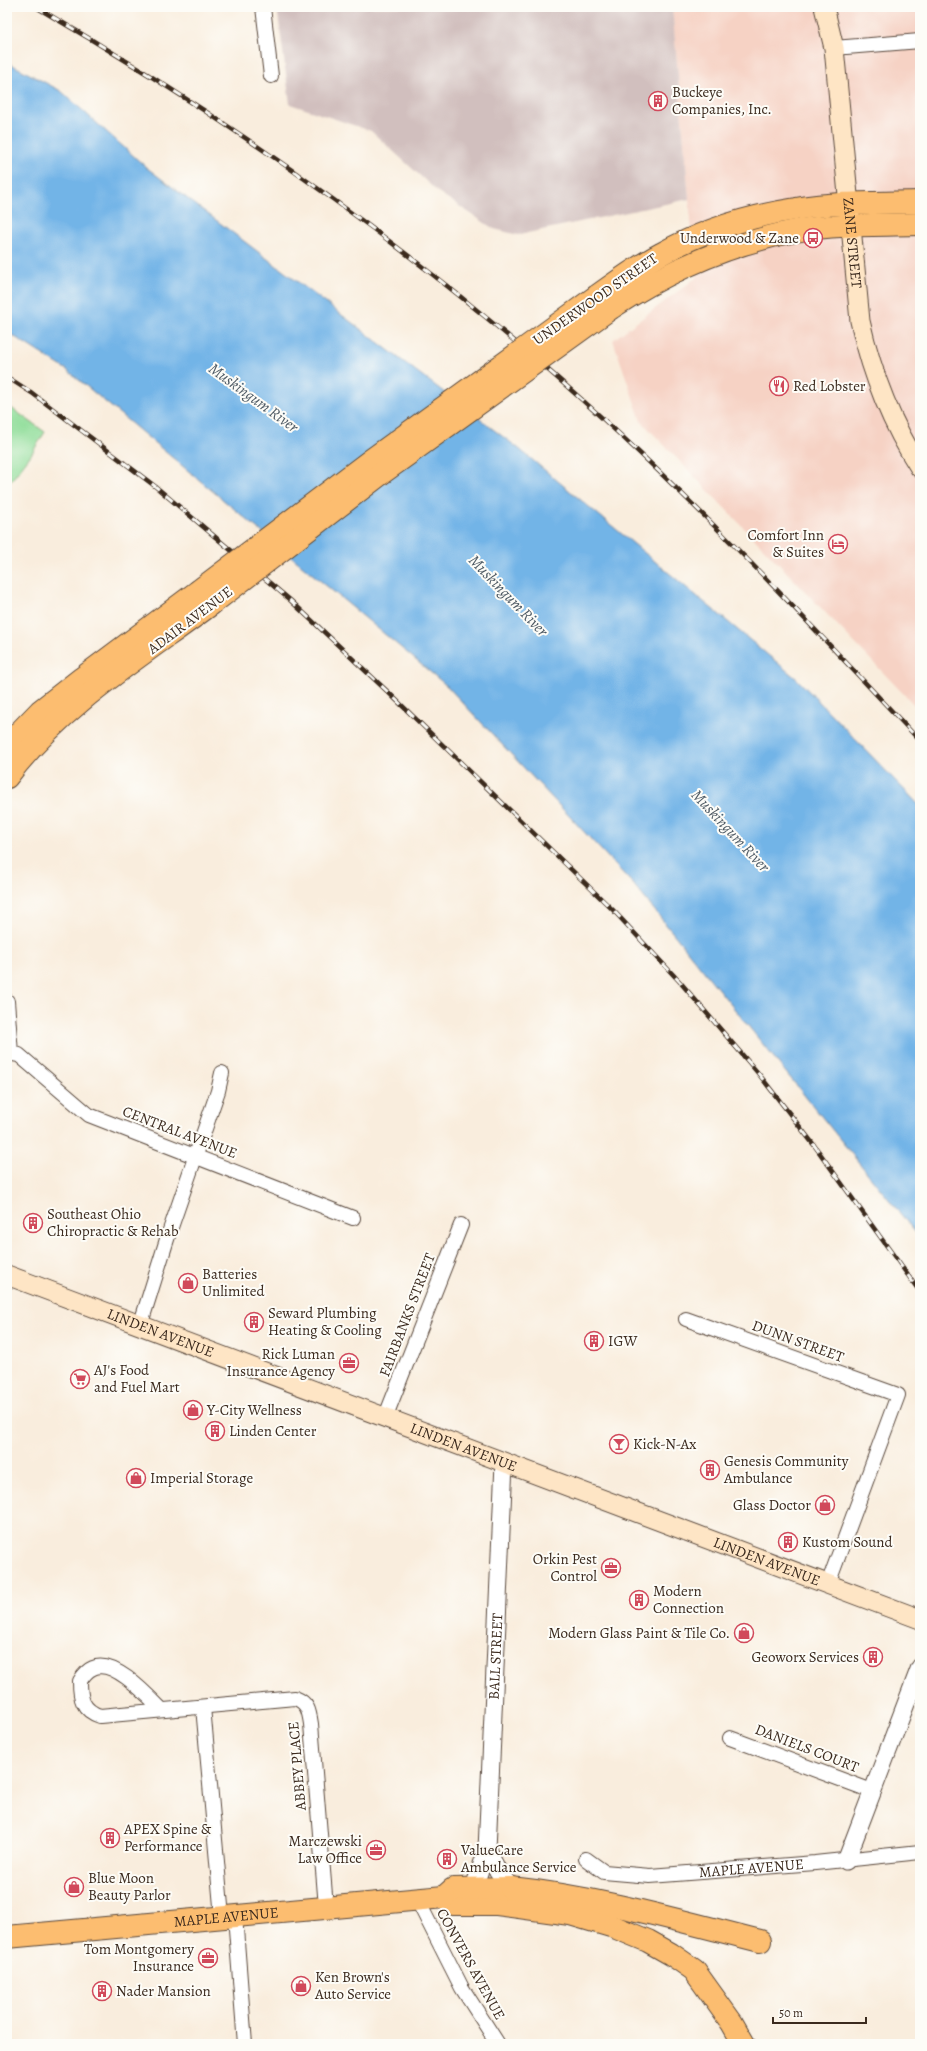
<svg xmlns="http://www.w3.org/2000/svg" width="927" height="2051" viewBox="0 0 927 2051" font-family="Alegreya,serif">
<style>
.built{fill:#f6d2c4}
.industrial{fill:#d1bfbe}
.green{fill:#92de9b;stroke:#66845c}
.water{fill:#72b4e7;stroke:#566f82}
.lines{fill:none;stroke-linecap:round;stroke-linejoin:round}
.minor-casing{stroke:#58473b;stroke-width:16}
.tertiary-casing{stroke:#58473b;stroke-width:19}
.secondary-casing{stroke:#58473b;stroke-width:21}
.primary-casing{stroke:#58473b;stroke-width:24}
.motorway-casing{stroke:#58473b;stroke-width:24}
.minor{stroke:#fff;stroke-width:14}
.tertiary{stroke:#fff;stroke-width:17}
.secondary{stroke:#fee5c5;stroke-width:19}
.primary{stroke:#fcbd6f;stroke-width:22}
.motorway{stroke:#fcbd6f;stroke-width:22}
.rail-casing{stroke:#3b2a1e;stroke-width:4.5}
.rail{stroke:#fdfcf7;stroke-width:3;stroke-dasharray:9;stroke-linecap:butt}
.primary-bridge-casing{stroke:#58473b;stroke-width:24;stroke-linecap:butt}
.primary-bridge{stroke:#fcbd6f;stroke-width:22}
.labels{text-anchor:middle;stroke-width:4;stroke-linejoin:round;paint-order:stroke}
.poi-label{font-size:15px;fill:#3b2a1e;stroke:#fdfcf7;text-anchor:start}
.street-label{font-size:15px;fill:#3b2a1e;stroke:#fdfcf7}
.water-label{font-size:16px;font-style:italic;fill:#4e5a64;stroke:#fdfcf7}
</style>
<rect width="100%" height="100%" fill="#fdfcf7"/>
<filter id="ink" filterUnits="userSpaceOnUse"><feTurbulence type="fractalNoise" baseFrequency=".025" numOctaves="2"/><feDisplacementMap in="SourceGraphic" scale="8" xChannelSelector="R" yChannelSelector="G"/><feConvolveMatrix kernelMatrix="1 2 1 2 8 2 1 2 1" color-interpolation-filters="sRGB"/></filter>
<filter id="wash" filterUnits="userSpaceOnUse"><feTurbulence type="fractalNoise" baseFrequency=".012" numOctaves="4" result="noise"/><feDisplacementMap in="SourceGraphic" scale="16" xChannelSelector="R" yChannelSelector="G"/><feGaussianBlur stdDeviation="0.9" result="paint"/><feColorMatrix in="noise" values="0 0 0 0 0 0 0 0 0 0 0 0 0 0 0 0 0 1.4 0 .05"/><feComposite in="paint" operator="in"/></filter>
<g filter="url(#wash)">
<rect width="100%" height="100%" fill="#f9eddd"/>
<!-- built -->
<path class="built" d="M672,7H920V711L641,421L613,340L696,278Z"/>
<!-- industrial -->
<path class="industrial" d="M277,7H672L689,199L518,235L494,229L438,192L371,131L290,104Z"/>
<!-- green -->
<path class="green" d="M7,405L45,432L30,456L7,486Z"/>
<!-- water -->
<path class="water" d="M7,62L61,91L147,168L518,448L797,679L920,806V1238L634,885L447,686L67,370L7,332Z"/>
</g>
<g filter="url(#ink)">
<g class="lines">
<defs>
<g id="minor">
<path d="M263,7L271,76"/>
<path d="M834,48L920,41"/>
<path d="M7,1001L11,1053"/>
<path d="M7,1053L19,1055L89,1115L353,1218"/>
<path d="M686,1319L898,1395L828,1584"/>
<path d="M140,1326L168,1236L218,1091L222,1073"/>
<path d="M385,1418L461,1225"/>
<path d="M203,1707L222,1917"/>
<path d="M162,1710C149,1697 114,1658 93,1668C88,1670 83,1676 80,1681C80,1698 82,1710 100,1716L295,1698C308,1703 309,1711 311,1724L326,1907"/>
<path d="M730,1738L872,1791"/>
<path id="s1" d="M586,1859L604,1872L650,1876L815,1863L920,1852"/>
<path d="M417,1899L462,1988L498,2044"/>
<path d="M235,1916L245,2044"/>
</g>
<g id="tertiary">
<path d="M487,1850L498,1871L511,1888"/>
<path d="M846,1861L920,1667"/>
<path id="s2" d="M474,1887L487,1850L504,1463"/>
</g>
<g id="secondary">
<path id="s3" d="M824,7L834,48L860,321C872,374 890,422 920,468"/>
<path id="s4" d="M7,1275L920,1619"/>
</g>
<g id="primary">
<path d="M597,296C618,281 638,266 661,254C701,231 750,216 796,209C836,202 879,203 920,202"/>
<path d="M611,308C667,271 728,244 795,231C836,224 879,225 920,224"/>
<path d="M7,745L40,711L82,678L197,592"/>
<path d="M7,777C60,706 140,657 210,605"/>
<path d="M444,1897L453,1904H497L570,1914L614,1927L648,1941L671,1954L694,1970L732,2023L744,2044"/>
<path d="M444,1897L453,1889L511,1888"/>
<path id="s5" d="M7,1937L444,1897"/>
</g>
<path id="motorway" d="M511,1888C596,1897 677,1920 760,1941"/>
</defs>
<!-- minor casing -->
<use href="#minor" class="minor-casing"/>
<!-- tertiary casing -->
<use href="#tertiary" class="tertiary-casing"/>
<!-- secondary casing -->
<use href="#secondary" class="secondary-casing"/>
<!-- primary casing -->
<use href="#primary" class="primary-casing"/>
<!-- motorway casing -->
<use href="#motorway" class="motorway-casing"/>
<!-- minor -->
<use href="#minor" class="minor"/>
<!-- tertiary -->
<use href="#tertiary" class="tertiary"/>
<!-- secondary -->
<use href="#secondary" class="secondary"/>
<!-- primary -->
<use href="#primary" class="primary"/>
<!-- motorway -->
<use href="#motorway" class="motorway"/>
<defs>
<g id="rail">
<path d="M36,7C216,111 389,232 546,368C679,483 800,613 920,741"/>
<path d="M7,377L32,393L156,487L290,600L388,692L613,910L680,982L758,1073L814,1145L920,1292"/>
</g>
</defs>
<!-- rail casing -->
<use href="#rail" class="rail-casing"/>
<!-- rail -->
<use href="#rail" class="rail"/>
<defs>
<g id="primary-bridge">
<path d="M197,592L371,460L597,296"/>
<path d="M210,605L382,473L611,308"/>
</g>
</defs>
<!-- primary-bridge casing -->
<use href="#primary-bridge" class="primary-bridge-casing"/>
<!-- primary-bridge -->
<use href="#primary-bridge" class="primary-bridge"/>
</g>
</g>
<!-- icons -->
<defs>
<symbol id="building-ring" viewBox="-11 -11 22 22"><circle r="9.5" fill="#fdfcf7" stroke="#d1495b" stroke-width="1.5"/><path d="M-4-6H4V6H1V3H-1V6H-4ZM-2.5-4.3h1.7v1.8h-1.7ZM.8-4.3h1.7v1.8H.8ZM-2.5-1h1.7V.8h-1.7ZM.8-1h1.7V.8H.8Z" fill="#d1495b"/></symbol>
<symbol id="bus-ring" viewBox="-11 -11 22 22"><circle r="9.5" fill="#fdfcf7" stroke="#d1495b" stroke-width="1.5"/><path d="M-5-6H5V4H4V6H2V4H-2V6H-4V4H-5ZM-3.5-4V0h7V-4ZM-3.5 1.2v1.5H-2V1.2ZM2 1.2v1.5H3.5V1.2Z" fill="#d1495b"/></symbol>
<symbol id="restaurant-ring" viewBox="-11 -11 22 22"><circle r="9.5" fill="#fdfcf7" stroke="#d1495b" stroke-width="1.5"/><path d="M-5-6h1v4h1v-4h1v4h1v-4h1v5L-1.5 .5V6h-2V.5L-5-1ZM5-6V6H3V1.5H1.5Q1.5-4 5-6Z" fill="#d1495b"/></symbol>
<symbol id="hotel-ring" viewBox="-11 -11 22 22"><circle r="9.5" fill="#fdfcf7" stroke="#d1495b" stroke-width="1.5"/><path d="M-6-4.5h1.5V1H6V5H4.5V3h-9V5H-6ZM-4 0a1.8 1.8 0 1 1 3.6 0ZM.5 0V-2.5h3Q6-2.5 6 0Z" fill="#d1495b"/></symbol>
<symbol id="shop-ring" viewBox="-11 -11 22 22"><circle r="9.5" fill="#fdfcf7" stroke="#d1495b" stroke-width="1.5"/><path d="M-5-2.5h2.3a2.7 3.5 0 0 1 5.4 0H5L5.5 6h-11ZM-1.5-2.5h3a1.5 2.3 0 0 0-3 0Z" fill="#d1495b"/></symbol>
<symbol id="office-ring" viewBox="-11 -11 22 22"><circle r="9.5" fill="#fdfcf7" stroke="#d1495b" stroke-width="1.5"/><path d="M-6-3h4V-5.5h4V-3h4V5H-6ZM-1-4.5V-3h2v-1.5ZM-6 0V1H6V0Z" fill="#d1495b"/></symbol>
<symbol id="supermarket-ring" viewBox="-11 -11 22 22"><circle r="9.5" fill="#fdfcf7" stroke="#d1495b" stroke-width="1.5"/><path d="M-6-5.5h2.5l.6 2H6L4.5 2H-2.5L-4.4-4H-6ZM-1.5 3.2a1.3 1.3 0 1 0 .1 0ZM3 3.2a1.3 1.3 0 1 0 .1 0Z" fill="#d1495b"/></symbol>
<symbol id="bar-ring" viewBox="-11 -11 22 22"><circle r="9.5" fill="#fdfcf7" stroke="#d1495b" stroke-width="1.5"/><path d="M-6-5H6L.8 .8V4.5H3.5V6h-7V4.5H-.8V.8Z" fill="#d1495b"/></symbol>
</defs>
<g fill-rule="evenodd">
<use href="#building-ring" x="647" y="90" width="22" height="22"/>
<use href="#bus-ring" x="802" y="227" width="22" height="22"/>
<use href="#restaurant-ring" x="768" y="375" width="22" height="22"/>
<use href="#hotel-ring" x="827" y="533" width="22" height="22"/>
<use href="#building-ring" x="22" y="1212" width="22" height="22"/>
<use href="#shop-ring" x="177" y="1272" width="22" height="22"/>
<use href="#building-ring" x="243" y="1311" width="22" height="22"/>
<use href="#building-ring" x="583" y="1330" width="22" height="22"/>
<use href="#office-ring" x="338" y="1352" width="22" height="22"/>
<use href="#supermarket-ring" x="69" y="1368" width="22" height="22"/>
<use href="#shop-ring" x="182" y="1399" width="22" height="22"/>
<use href="#building-ring" x="204" y="1420" width="22" height="22"/>
<use href="#bar-ring" x="608" y="1433" width="22" height="22"/>
<use href="#building-ring" x="699" y="1459" width="22" height="22"/>
<use href="#shop-ring" x="125" y="1467" width="22" height="22"/>
<use href="#shop-ring" x="814" y="1494" width="22" height="22"/>
<use href="#building-ring" x="777" y="1531" width="22" height="22"/>
<use href="#office-ring" x="600" y="1557" width="22" height="22"/>
<use href="#building-ring" x="628" y="1589" width="22" height="22"/>
<use href="#shop-ring" x="733" y="1622" width="22" height="22"/>
<use href="#building-ring" x="862" y="1646" width="22" height="22"/>
<use href="#building-ring" x="99" y="1827" width="22" height="22"/>
<use href="#office-ring" x="365" y="1839" width="22" height="22"/>
<use href="#building-ring" x="436" y="1848" width="22" height="22"/>
<use href="#shop-ring" x="63" y="1876" width="22" height="22"/>
<use href="#office-ring" x="197" y="1947" width="22" height="22"/>
<use href="#shop-ring" x="290" y="1975" width="22" height="22"/>
<use href="#building-ring" x="91" y="1980" width="22" height="22"/>
</g>
<g class="labels">
<!-- poi labels -->
<g class="poi-label">
<text x="672" y="97">Buckeye<tspan x="672" dy="17">Companies, Inc.</tspan></text>
<text x="799" y="243" text-anchor="end">Underwood &amp; Zane</text>
<text x="793" y="391">Red Lobster</text>
<text x="824" y="540" text-anchor="end">Comfort Inn<tspan x="824" dy="17">&amp; Suites</tspan></text>
<text x="47" y="1219">Southeast Ohio<tspan x="47" dy="17">Chiropractic &amp; Rehab</tspan></text>
<text x="202" y="1279">Batteries<tspan x="202" dy="17">Unlimited</tspan></text>
<text x="268" y="1318">Seward Plumbing<tspan x="268" dy="17">Heating &amp; Cooling</tspan></text>
<text x="608" y="1346">IGW</text>
<text x="335" y="1359" text-anchor="end">Rick Luman<tspan x="335" dy="17">Insurance Agency</tspan></text>
<text x="94" y="1375">AJ's Food<tspan x="94" dy="17">and Fuel Mart</tspan></text>
<text x="207" y="1415">Y-City Wellness</text>
<text x="229" y="1436">Linden Center</text>
<text x="633" y="1449">Kick-N-Ax</text>
<text x="724" y="1466">Genesis Community<tspan x="724" dy="17">Ambulance</tspan></text>
<text x="150" y="1483">Imperial Storage</text>
<text x="811" y="1510" text-anchor="end">Glass Doctor</text>
<text x="802" y="1547">Kustom Sound</text>
<text x="597" y="1564" text-anchor="end">Orkin Pest<tspan x="597" dy="17">Control</tspan></text>
<text x="653" y="1596">Modern<tspan x="653" dy="17">Connection</tspan></text>
<text x="730" y="1638" text-anchor="end">Modern Glass Paint &amp; Tile Co.</text>
<text x="859" y="1662" text-anchor="end">Geoworx Services</text>
<text x="124" y="1834">APEX Spine &amp;<tspan x="124" dy="17">Performance</tspan></text>
<text x="362" y="1846" text-anchor="end">Marczewski<tspan x="362" dy="17">Law Office</tspan></text>
<text x="461" y="1855">ValueCare<tspan x="461" dy="17">Ambulance Service</tspan></text>
<text x="88" y="1883">Blue Moon<tspan x="88" dy="17">Beauty Parlor</tspan></text>
<text x="194" y="1954" text-anchor="end">Tom Montgomery<tspan x="194" dy="17">Insurance</tspan></text>
<text x="315" y="1982">Ken Brown's<tspan x="315" dy="17">Auto Service</tspan></text>
<text x="116" y="1996">Nader Mansion</text>
</g>
<!-- street labels -->
<g class="street-label">
<text dy="5" stroke="none"><textPath href="#s3" startOffset="238">ZANE STREET</textPath></text>
<text transform="translate(595 299) rotate(-35)" y="5">UNDERWOOD STREET</text>
<text transform="translate(190 620) rotate(-37)" y="5">ADAIR AVENUE</text>
<text transform="translate(180 1132) rotate(21)" y="5">CENTRAL AVENUE</text>
<text transform="translate(407 1315) rotate(-69)" y="5">FAIRBANKS STREET</text>
<text dy="5" stroke="none"><textPath href="#s4" startOffset="164">LINDEN AVENUE</textPath></text>
<text transform="translate(798 1341) rotate(20)" y="5">DUNN STREET</text>
<text dy="5" stroke="none"><textPath href="#s4" startOffset="488">LINDEN AVENUE</textPath></text>
<text dy="5" stroke="none"><textPath href="#s4" startOffset="812">LINDEN AVENUE</textPath></text>
<text dy="5" stroke="none"><textPath href="#s2" startOffset="233">BALL STREET</textPath></text>
<text transform="translate(807 1748) rotate(21)" y="5">DANIELS COURT</text>
<text transform="translate(297 1766) rotate(-95)" y="5">ABBEY PLACE</text>
<text dy="5" stroke="none"><textPath href="#s1" startOffset="170">MAPLE AVENUE</textPath></text>
<text dy="5" stroke="none"><textPath href="#s5" startOffset="220">MAPLE AVENUE</textPath></text>
<text transform="translate(471 1964) rotate(61)" y="5">CONVERS AVENUE</text>
</g>
<!-- water labels -->
<g class="water-label">
<text transform="translate(254 397) rotate(36)" y="6">Muskingum River</text>
<text transform="translate(509 595) rotate(46)" y="6">Muskingum River</text>
<text transform="translate(731 830) rotate(47)" y="6">Muskingum River</text>
</g>
</g>
<!-- margin -->
<rect width="927" height="2051" fill="none" stroke="#fdfcf7" stroke-width="24"/>
<!-- scale -->
<path d="M773 2017v6h93v-6" fill="none" stroke="#3b2a1e" stroke-width="2"/>
<text x="779" y="2017" font-size="12" fill="#3b2a1e" stroke="#fdfcf7" stroke-width="3" paint-order="stroke">50 m</text>
</svg>
